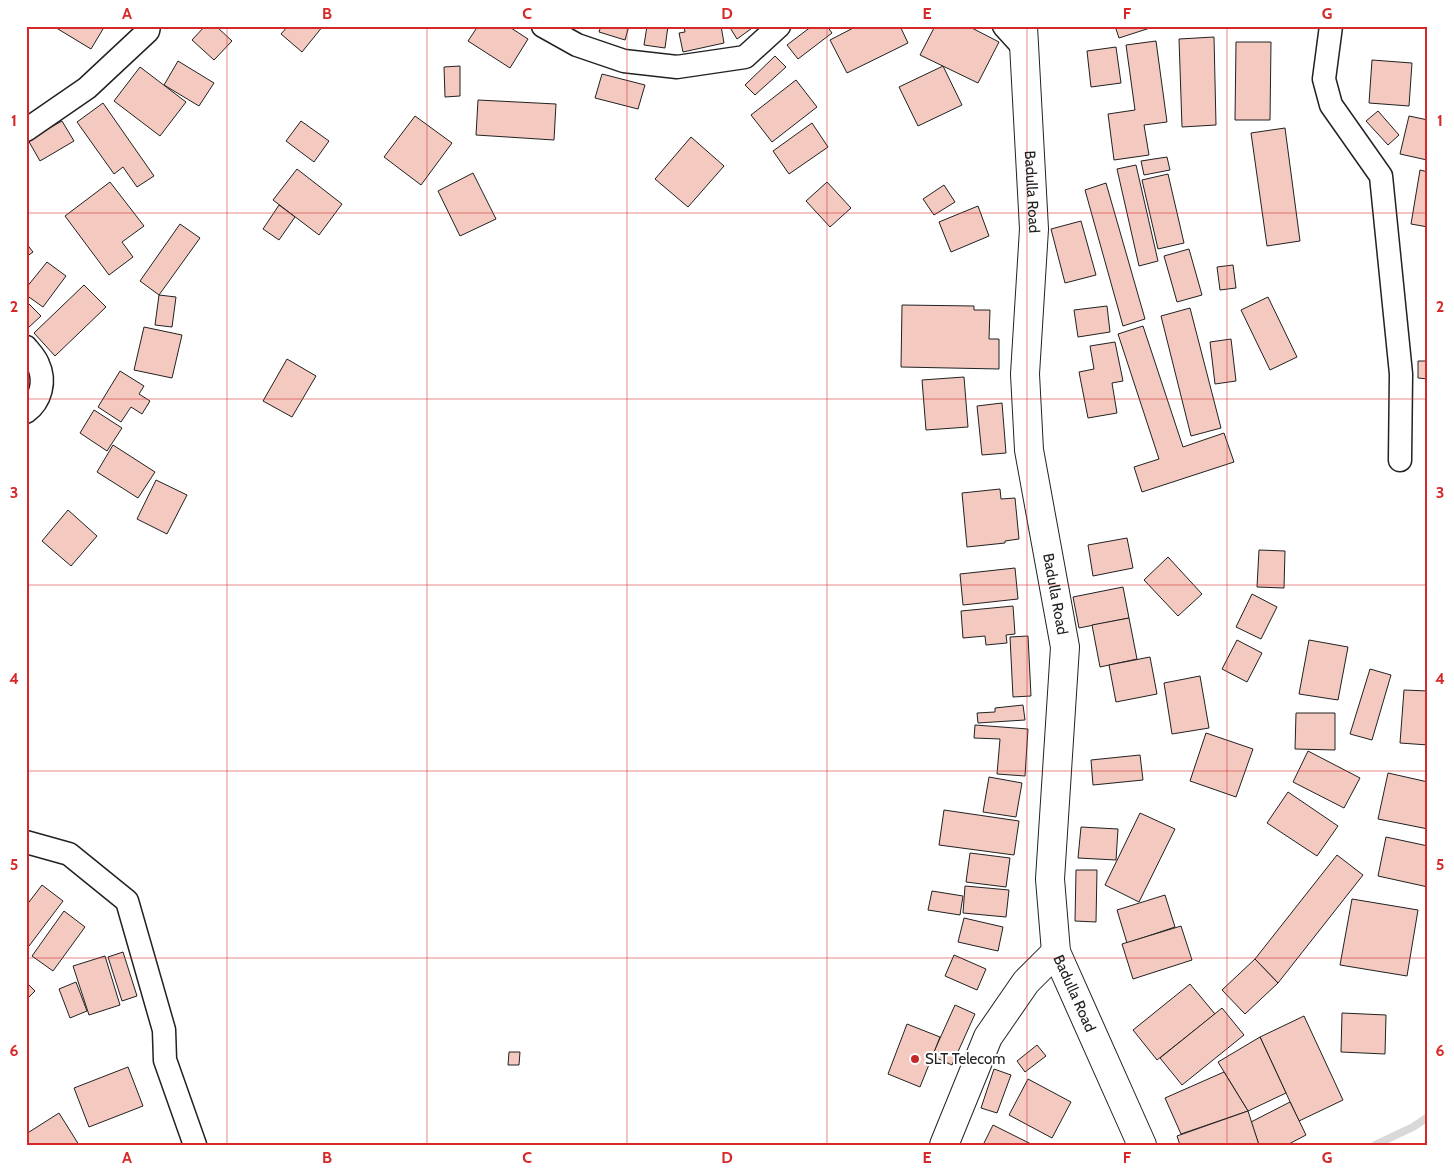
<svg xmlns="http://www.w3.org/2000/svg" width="1454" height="1171" viewBox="0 0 1454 1171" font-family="Cabin,sans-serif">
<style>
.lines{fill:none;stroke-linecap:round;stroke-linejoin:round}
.stream{stroke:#d9d9d9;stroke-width:8}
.building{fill:#f3c9c0;stroke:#222}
.street-casing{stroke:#222;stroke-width:25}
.primary-casing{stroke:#222;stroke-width:30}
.highway-casing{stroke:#222;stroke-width:30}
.street{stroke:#fff;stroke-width:22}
.primary{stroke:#fff;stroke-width:28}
.highway{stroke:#fff;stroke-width:28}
.grid{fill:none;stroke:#d62828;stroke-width:1;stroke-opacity:0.55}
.poi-dot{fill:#c62828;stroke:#fff;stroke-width:2}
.labels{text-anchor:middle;stroke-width:4;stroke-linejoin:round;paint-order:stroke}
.street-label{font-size:15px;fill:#222;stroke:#fff}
.poi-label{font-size:15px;fill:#222;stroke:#fff;text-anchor:start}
.neatline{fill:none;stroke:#d62828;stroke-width:2}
.grid-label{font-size:16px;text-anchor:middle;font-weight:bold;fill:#d62828}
</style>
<rect width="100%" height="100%" fill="#fff"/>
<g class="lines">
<!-- stream -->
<path class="stream" d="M1375,1145L1413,1127L1428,1117"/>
</g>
<!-- building -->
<g class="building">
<path d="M53,26H99L103,29L91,49Z"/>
<path d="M205,26H216L232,41L214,60L192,40Z"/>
<path d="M288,26H323L302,52L281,34Z"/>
<path d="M478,26H508L528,39L510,68L468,41Z"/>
<path d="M601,26H629L625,40L599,32Z"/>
<path d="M647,26H668L665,48L644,45Z"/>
<path d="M684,26H706V28L721,26L724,43L683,52L679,33L685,32Z"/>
<path d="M729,26H755L737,39Z"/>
<path d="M812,26H827L832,33L798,59L787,45Z"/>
<path d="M857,26H900L908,43L847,73L830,40Z"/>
<path d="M935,26H968L999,42L978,83L920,55Z"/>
<path d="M1115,26H1149L1150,28L1119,38Z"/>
<path d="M1214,37L1216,125L1182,127L1179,39Z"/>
<path d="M1156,41L1167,122L1144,125L1149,155L1114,160L1108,114L1135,110L1126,45Z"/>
<path d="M1236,42H1271L1270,120H1235Z"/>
<path d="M1116,47L1121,83L1091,87L1087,51Z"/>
<path d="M775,56L786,67L755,95L745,85Z"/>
<path d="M1372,60L1412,63L1409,106L1369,103Z"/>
<path d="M178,61L214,83L199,106L164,85Z"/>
<path d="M460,66V96L445,97L444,67Z"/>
<path d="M943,66L962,105L918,126L899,87Z"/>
<path d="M140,67L186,102L160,136L114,101Z"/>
<path d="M602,74L645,85L638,109L595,98Z"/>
<path d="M796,80L817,107L772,142L751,115Z"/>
<path d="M478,100L556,104L554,140L476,135Z"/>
<path d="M103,103L154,176L137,187L123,167L114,174L77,122Z"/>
<path d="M1378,111L1399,135L1388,145L1366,121Z"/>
<path d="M415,116L452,143L421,185L384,157Z"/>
<path d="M1409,116L1428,120L1427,160L1400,154Z"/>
<path d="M62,121L74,141L40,161L28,140Z"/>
<path d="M301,121L329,141L314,162L286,141Z"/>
<path d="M812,123L828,147L789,174L773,151Z"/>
<path d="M1285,128L1300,241L1267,246L1251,133Z"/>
<path d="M691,137L724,166L688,207L655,179Z"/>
<path d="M1167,157L1170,170L1144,175L1141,161Z"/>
<path d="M1136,165L1158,261L1139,266L1117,169Z"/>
<path d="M297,169L342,204L319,235L273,200Z"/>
<path d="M1420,170L1428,172V227L1411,224Z"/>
<path d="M473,173L496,219L460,236L438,191Z"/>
<path d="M1168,174L1184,243L1158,249L1142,180Z"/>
<path d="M110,182L144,226L122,242L133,257L109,275L65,216Z"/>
<path d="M827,182L851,208L830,227L806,201Z"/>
<path d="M1106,183L1145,319L1123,326L1085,190Z"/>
<path d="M944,185L955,202L934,215L923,199Z"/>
<path d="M279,205L295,217L279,240L263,229Z"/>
<path d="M978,206L989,236L951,252L939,222Z"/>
<path d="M1081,221L1096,275L1065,283L1051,229Z"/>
<path d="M180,224L200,238L159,295L140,281Z"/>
<path d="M26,243L33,252L26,257Z"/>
<path d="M1189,249L1202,295L1177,302L1164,256Z"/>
<path d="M47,262L66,276L43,307L26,295V288Z"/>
<path d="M1233,265L1236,288L1220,290L1217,267Z"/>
<path d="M84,285L106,307L55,356L34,333Z"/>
<path d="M159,295L176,297L172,327L155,325Z"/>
<path d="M1268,297L1297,357L1270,370L1241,310Z"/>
<path d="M26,301L41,316L28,328L26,326Z"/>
<path d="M902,305L974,306V310H990L989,339H999V369L901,367Z"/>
<path d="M1107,306L1110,332L1078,337L1074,310Z"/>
<path d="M1190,308L1221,428L1191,436L1161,316Z"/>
<path d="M1143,326L1183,447L1224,433L1234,462L1142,492L1134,467L1159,459L1118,334Z"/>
<path d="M144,327L182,335L172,378L134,370Z"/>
<path d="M1231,339L1236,381L1215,384L1210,342Z"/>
<path d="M1115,342L1123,381L1112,383L1117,413L1088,418L1079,372L1094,369L1090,346Z"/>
<path d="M287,359L316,376L292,417L263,401Z"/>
<path d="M1418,361H1428V379L1418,378Z"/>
<path d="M120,371L144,386L139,394L150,401L142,414L131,407L121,422L98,407Z"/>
<path d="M964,377L968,427L926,430L922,380Z"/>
<path d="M1002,403L1006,453L982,455L977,406Z"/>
<path d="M94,410L122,428L107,451L80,433Z"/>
<path d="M113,445L155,472L138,498L97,472Z"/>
<path d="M156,480L187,495L167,534L137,519Z"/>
<path d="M1000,489L1001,499L1015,498L1019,539L1005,541V543L967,547L962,493Z"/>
<path d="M68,510L97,536L71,566L42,541Z"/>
<path d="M1127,538L1133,568L1093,576L1088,545Z"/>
<path d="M1259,550L1285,551L1284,588L1257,587Z"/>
<path d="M1168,557L1202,594L1178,616L1144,580Z"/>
<path d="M1015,568L1018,599L963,605L960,574Z"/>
<path d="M1123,587L1129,618L1079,628L1073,597Z"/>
<path d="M1252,594L1277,607L1261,639L1236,627Z"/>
<path d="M1013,606L1015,634L1006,635L1007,643L986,645L985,636L963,638L961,611Z"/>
<path d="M1129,618L1137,659L1100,667L1092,625Z"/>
<path d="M1028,636L1031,696L1013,697L1010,637Z"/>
<path d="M1237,640L1262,653L1247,682L1222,669Z"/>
<path d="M1309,640L1348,647L1338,700L1299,694Z"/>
<path d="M1150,657L1157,694L1116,702L1109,665Z"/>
<path d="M1370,669L1391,675L1372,740L1350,734Z"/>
<path d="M1200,676L1209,728L1172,734L1164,683Z"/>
<path d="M1404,690L1428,691V745L1400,743Z"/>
<path d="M1023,705L1025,720L978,723L977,713L995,712V708Z"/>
<path d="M1296,713H1335V750L1295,749Z"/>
<path d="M975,725L1028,729L1025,776L997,774L1000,739L974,738Z"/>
<path d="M1206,733L1253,749L1236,797L1190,781Z"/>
<path d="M1308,751L1360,778L1344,808L1293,782Z"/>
<path d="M1140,755L1143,780L1093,785L1091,760Z"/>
<path d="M1388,773L1428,782V829L1378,819Z"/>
<path d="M989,777L1022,783L1016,817L983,812Z"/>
<path d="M1288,792L1338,826L1317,856L1267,823Z"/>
<path d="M944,810L1019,821L1014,855L939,845Z"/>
<path d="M1140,813L1175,829L1139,902L1105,885Z"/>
<path d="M1081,827L1118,829L1116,860L1078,858Z"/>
<path d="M1386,837L1428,846V887L1378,876Z"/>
<path d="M970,853L1010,858L1006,887L966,882Z"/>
<path d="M1337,855L1363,875L1278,983L1255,959Z"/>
<path d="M1076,870H1097L1096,922L1075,921Z"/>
<path d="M42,885L63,901L29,946L26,944V906Z"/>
<path d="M965,886L1009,890L1006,917L963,913Z"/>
<path d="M932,891L963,896L960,915L928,910Z"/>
<path d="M1165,895L1175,927L1127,943L1117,910Z"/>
<path d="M1352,899L1418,910L1407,976L1340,965Z"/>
<path d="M64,911L85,927L53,971L32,956Z"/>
<path d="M964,918L1003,927L998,951L958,942Z"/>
<path d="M1181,926L1192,960L1133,979L1122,944Z"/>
<path d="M123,952L137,996L122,1001L108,957Z"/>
<path d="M954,955L986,969L977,990L945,976Z"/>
<path d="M105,956L120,1005L89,1015L73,966Z"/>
<path d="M1255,959L1278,983L1245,1014L1222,990Z"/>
<path d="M26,982L35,991L26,1000Z"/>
<path d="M76,982L87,1011L70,1018L59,989Z"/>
<path d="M1190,984L1215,1014L1157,1060L1133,1030Z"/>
<path d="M955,1005L975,1014L952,1065L932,1056Z"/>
<path d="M1222,1008L1244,1035L1182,1085L1160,1058Z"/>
<path d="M1342,1013L1386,1015L1385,1054L1341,1052Z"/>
<path d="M1304,1016L1343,1100L1299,1121L1260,1037Z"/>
<path d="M907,1024L940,1037L920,1087L888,1074Z"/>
<path d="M1260,1037L1286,1093L1248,1111L1218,1062Z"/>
<path d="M1037,1045L1046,1056L1025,1072L1017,1061Z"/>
<path d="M509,1052H520L519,1065H508Z"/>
<path d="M128,1067L143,1106L89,1127L74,1088Z"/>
<path d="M994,1069L1011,1075L997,1113L981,1108Z"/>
<path d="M1224,1072L1248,1111L1181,1134L1165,1098Z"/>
<path d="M1028,1079L1071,1102L1052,1138L1009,1115Z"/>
<path d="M1290,1102L1306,1135L1287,1145H1259L1251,1122Z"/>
<path d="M1248,1111L1259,1145H1180L1177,1136Z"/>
<path d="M59,1113L79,1145H26V1134Z"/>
<path d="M993,1125L1033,1145H983Z"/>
</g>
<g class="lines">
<defs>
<g id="street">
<path d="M543,26L577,45L624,61L677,67L745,57L779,26"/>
<path d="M1004,26L1024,48"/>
<path d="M1331,26L1324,79L1331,105L1381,176L1401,374L1400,460"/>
<path d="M26,130L87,88L148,31L149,26"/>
<path d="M26,347C30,352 36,358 38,364C46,381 41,401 26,412"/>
<path d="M26,842L69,854L127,901L164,1030L165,1060L195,1145"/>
</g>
<path id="primary" d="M944,1145L988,1037L1026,982L1056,952"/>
<g id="highway">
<path id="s1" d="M1023,26L1034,229L1025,374L1029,450L1065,647L1050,879L1056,952L1142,1145"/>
</g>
</defs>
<!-- street casing -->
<use href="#street" class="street-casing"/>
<!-- primary casing -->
<use href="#primary" class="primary-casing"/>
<!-- highway casing -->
<use href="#highway" class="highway-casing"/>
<!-- street -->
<use href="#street" class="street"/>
<!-- primary -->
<use href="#primary" class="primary"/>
<!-- highway -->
<use href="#highway" class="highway"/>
</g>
<!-- grid -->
<path class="grid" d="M227,26V1145M427,26V1145M627,26V1145M827,26V1145M1027,26V1145M1227,26V1145M26,213H1428M26,399H1428M26,585H1428M26,771H1428M26,958H1428"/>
<!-- markers -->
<circle class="poi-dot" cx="915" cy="1059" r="5"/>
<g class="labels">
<!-- street labels -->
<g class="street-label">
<text dy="5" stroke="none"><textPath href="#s1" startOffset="166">Badulla Road</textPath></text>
<text dy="5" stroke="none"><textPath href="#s1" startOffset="571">Badulla Road</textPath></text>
<text dy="5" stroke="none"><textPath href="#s1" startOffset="976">Badulla Road</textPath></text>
</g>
<!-- poi labels -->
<g class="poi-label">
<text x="925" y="1064">SLT Telecom</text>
</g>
</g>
<!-- border -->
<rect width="1454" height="1171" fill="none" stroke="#ffffff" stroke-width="55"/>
<rect x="28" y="28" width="1398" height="1116" class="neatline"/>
<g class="grid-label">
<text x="127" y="19">A</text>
<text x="327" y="19">B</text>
<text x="527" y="19">C</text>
<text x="727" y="19">D</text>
<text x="927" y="19">E</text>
<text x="1127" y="19">F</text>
<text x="1327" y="19">G</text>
<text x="14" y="126">1</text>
<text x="1440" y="126">1</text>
<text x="14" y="312">2</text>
<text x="1440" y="312">2</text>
<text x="14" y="498">3</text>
<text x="1440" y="498">3</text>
<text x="14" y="684">4</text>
<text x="1440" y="684">4</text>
<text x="14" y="870">5</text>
<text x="1440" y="870">5</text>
<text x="14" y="1056">6</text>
<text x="1440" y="1056">6</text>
<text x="127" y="1163">A</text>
<text x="327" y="1163">B</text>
<text x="527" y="1163">C</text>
<text x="727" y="1163">D</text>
<text x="927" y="1163">E</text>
<text x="1127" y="1163">F</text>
<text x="1327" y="1163">G</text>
</g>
</svg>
